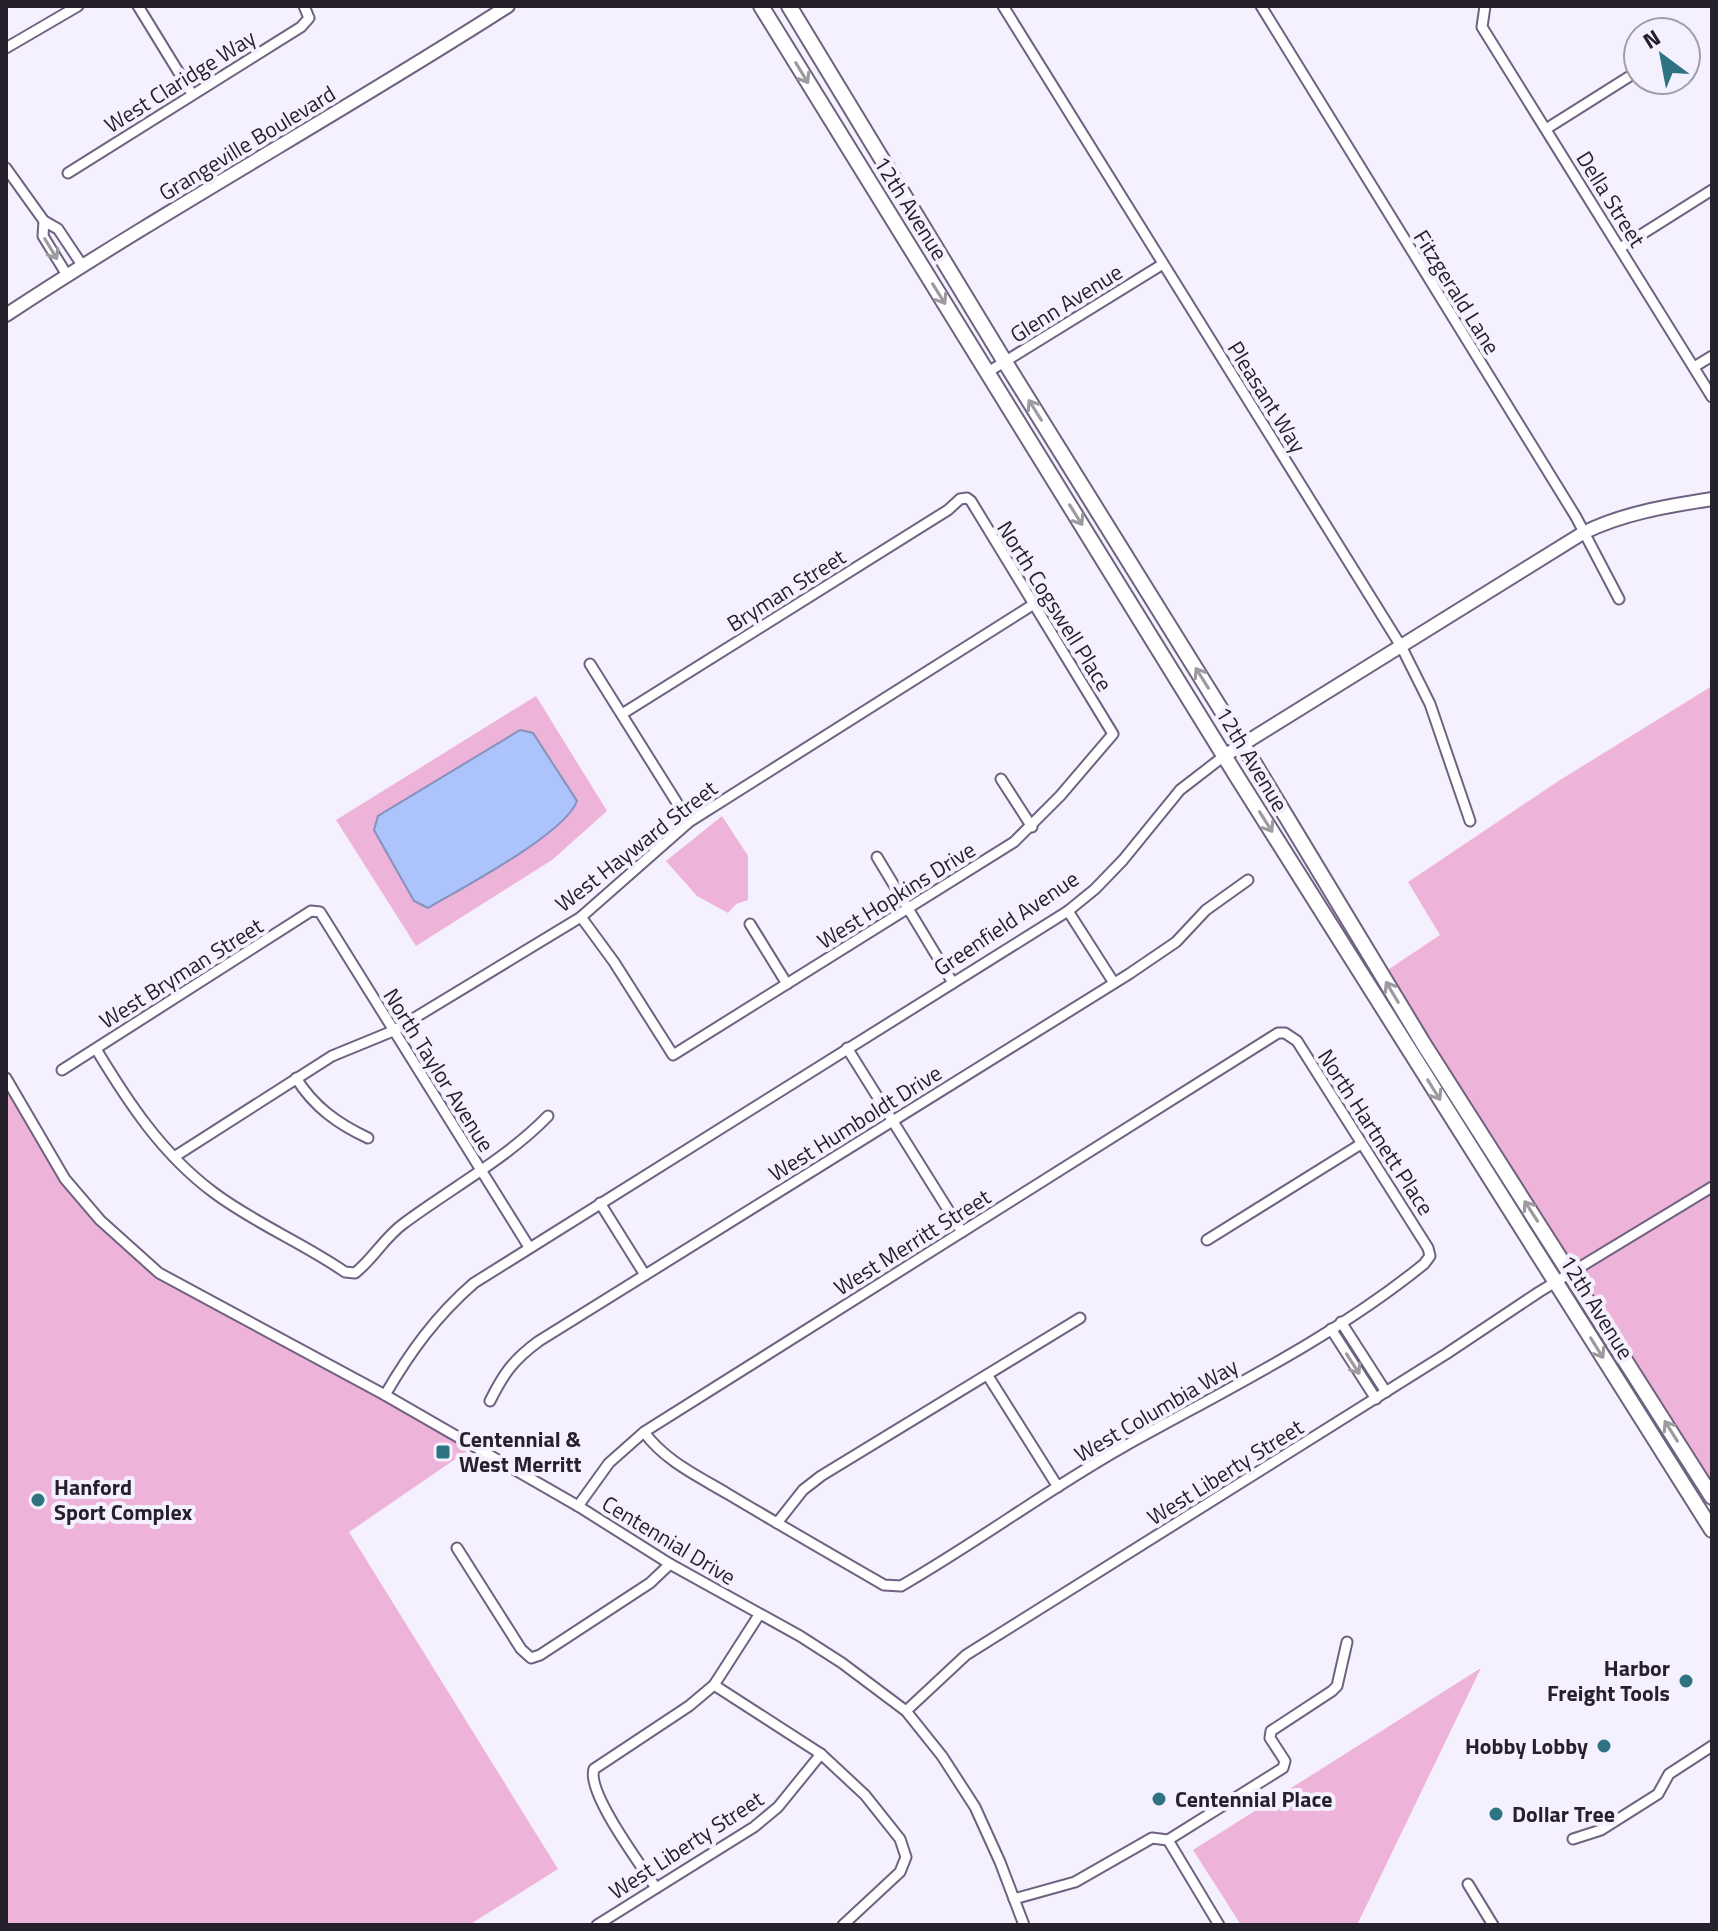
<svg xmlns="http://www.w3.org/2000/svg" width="1718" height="1931" viewBox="0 0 1718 1931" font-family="'Titillium Web',sans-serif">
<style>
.green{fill:#eeb3d8}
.water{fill:#adc3fb;stroke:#8492bd;stroke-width:2}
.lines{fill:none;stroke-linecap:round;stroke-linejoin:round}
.minor-casing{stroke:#6f6280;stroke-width:13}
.tertiary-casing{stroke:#6f6280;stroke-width:16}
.secondary-casing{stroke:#6f6280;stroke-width:18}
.minor{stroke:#fff;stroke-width:9}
.tertiary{stroke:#fff;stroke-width:12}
.secondary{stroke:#fff;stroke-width:14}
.oneway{stroke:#9d9ba0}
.poi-dot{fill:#2d7381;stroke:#f5f0fe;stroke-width:3}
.labels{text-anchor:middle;stroke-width:8;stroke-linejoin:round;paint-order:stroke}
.street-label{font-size:22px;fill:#26202d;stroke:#f5f0fe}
.poi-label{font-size:22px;font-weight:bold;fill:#26202d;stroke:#f5f0fe;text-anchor:start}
</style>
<rect width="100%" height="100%" fill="#f5f0fe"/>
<!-- green -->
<g class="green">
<path d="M1712,686V1498L1556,1275L1377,977L1440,935L1408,882L1560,780Z"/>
<path d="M536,696L607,811L552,860L416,946L336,820Z"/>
<path d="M722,816L748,856V900L736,904L728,913L697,896L666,861Z"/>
<path d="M6,1078L66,1179L159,1273L473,1447L349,1532L558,1869L469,1925H6Z"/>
<path d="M1481,1668L1357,1925H1241L1193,1850Z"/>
</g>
<!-- water -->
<path class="water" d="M520,730L533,733L577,801C565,834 462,888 428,908L414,901L374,830L378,816Z"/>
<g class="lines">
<defs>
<g id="minor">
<path d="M138,6L192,94"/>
<path d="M1003,6L1401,646L1430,704L1470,821"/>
<path d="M1261,6L1576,517L1619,599"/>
<path d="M1485,6L1482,27L1712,397"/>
<path d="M6,48L78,6"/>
<path d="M1546,129L1638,71"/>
<path d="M6,168L44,221L58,229L82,265"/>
<path d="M68,173L301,27L309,18L304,6"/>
<path d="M44,221L43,236L67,275"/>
<path d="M1620,248L1712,190"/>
<path d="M1694,367L1712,356"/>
<path d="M988,372L1163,264"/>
<path d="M590,664L689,822"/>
<path d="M1001,779L1032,827"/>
<path d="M877,857L953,983"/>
<path d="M1068,911L1114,983"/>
<path d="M581,917L614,962L673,1055L1014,842L1060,796L1113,734L971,501L967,498L960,499L948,510L622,714"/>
<path d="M750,924L787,984"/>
<path d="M847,1048L962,1232"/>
<path d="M96,1049C128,1102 162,1154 213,1192C254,1223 303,1243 345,1272L355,1273C373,1259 384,1238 403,1224C451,1188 505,1160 548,1116"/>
<path d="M62,1070L311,911L320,912L529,1247"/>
<path d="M6,1078L65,1179L100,1220L159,1273L385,1395L578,1506L670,1564L800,1636L842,1663L906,1711L942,1756L975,1807L1000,1862L1024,1925"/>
<path d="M296,1078C314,1107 338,1124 368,1138"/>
<path d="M174,1157L332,1056L393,1031L581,917L689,822L1034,604"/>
<path d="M600,1203L645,1275"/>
<path d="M1207,1240L1361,1144"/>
<path d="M1341,1322L1386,1392"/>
<path d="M1331,1329L1376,1399"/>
<path d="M988,1376L1058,1487"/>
<path d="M385,1395C410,1352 436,1316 474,1283L1068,911L1095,889L1123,860L1180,790L1224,756"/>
<path d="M490,1401C504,1373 513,1360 539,1341L1129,974L1176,942L1206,910L1248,880"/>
<path d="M578,1506L609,1463L644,1432L1278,1033H1285L1297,1041L1428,1248L1430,1256L1424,1264C1333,1338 1225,1390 1123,1447C1047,1490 976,1543 901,1586L884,1585C832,1555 780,1525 728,1494C698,1476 665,1461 644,1432"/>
<path d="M777,1523L803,1490L821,1476L1080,1318"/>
<path d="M457,1548L521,1649L531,1658L540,1655L650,1583L670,1564"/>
<path d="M714,1685L821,1754L865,1795L900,1839L906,1857L900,1872L843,1925"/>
<path d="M906,1711L966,1655L1446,1354L1539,1292L1712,1187"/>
<path d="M1573,1839L1601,1830L1658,1794L1669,1774L1712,1746"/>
<path d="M1168,1840L1219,1925"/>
<path d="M1468,1884L1493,1925"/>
<path d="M656,1888C641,1865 586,1792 594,1769L689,1706L714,1685L759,1615"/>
<path d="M1014,1899L1075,1882L1152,1838L1168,1840L1283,1768L1285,1761L1270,1738L1271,1731L1332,1691L1337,1686L1347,1642"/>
<path d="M597,1925L754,1827L778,1807L821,1754"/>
</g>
<g id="tertiary">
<path d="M6,315C170,207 343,112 508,6"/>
<path d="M1224,756L1583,533C1623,513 1668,506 1712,499"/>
</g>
<g id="secondary">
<path d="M761,6L1236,775L1712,1530"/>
<path d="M789,6L1005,362L1243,745L1423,1043L1712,1497"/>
</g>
</defs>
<!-- minor casing -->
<use href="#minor" class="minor-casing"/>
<!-- tertiary casing -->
<use href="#tertiary" class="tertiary-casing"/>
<!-- secondary casing -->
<use href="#secondary" class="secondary-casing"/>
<!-- minor -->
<use href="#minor" class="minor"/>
<!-- tertiary -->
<use href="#tertiary" class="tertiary"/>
<!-- secondary -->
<use href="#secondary" class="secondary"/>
</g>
<!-- one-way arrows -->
<defs><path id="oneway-shaft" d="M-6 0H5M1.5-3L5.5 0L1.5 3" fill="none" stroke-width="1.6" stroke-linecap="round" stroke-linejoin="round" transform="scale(2)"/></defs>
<g class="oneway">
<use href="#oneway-shaft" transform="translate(802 73) rotate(59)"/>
<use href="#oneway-shaft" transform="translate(51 249) rotate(59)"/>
<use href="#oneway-shaft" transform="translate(939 294) rotate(58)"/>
<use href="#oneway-shaft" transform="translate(1035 410) rotate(-122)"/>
<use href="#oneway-shaft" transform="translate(1076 515) rotate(58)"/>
<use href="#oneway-shaft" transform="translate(1202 678) rotate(-122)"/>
<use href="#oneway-shaft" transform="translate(1266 822) rotate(58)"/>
<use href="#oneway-shaft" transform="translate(1392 992) rotate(-121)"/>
<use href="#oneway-shaft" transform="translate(1434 1090) rotate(58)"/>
<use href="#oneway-shaft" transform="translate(1531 1211) rotate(-123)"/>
<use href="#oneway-shaft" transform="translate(1597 1348) rotate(58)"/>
<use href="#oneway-shaft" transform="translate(1353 1364) rotate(57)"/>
<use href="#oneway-shaft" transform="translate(1671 1431) rotate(-122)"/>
</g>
<!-- markers -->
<g class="poi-dot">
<rect x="435" y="1444" width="16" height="16" rx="4"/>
<circle cx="38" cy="1500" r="8"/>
<circle cx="1686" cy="1681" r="8"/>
<circle cx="1604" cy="1746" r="8"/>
<circle cx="1159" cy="1799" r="8"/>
<circle cx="1496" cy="1814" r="8"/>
</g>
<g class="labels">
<!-- street labels -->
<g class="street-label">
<text transform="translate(180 81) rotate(-32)" y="8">West Claridge Way</text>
<text transform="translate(247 143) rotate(-31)" y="8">Grangeville Boulevard</text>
<text transform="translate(1611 199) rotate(58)" y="8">Della Street</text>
<text transform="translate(911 208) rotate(58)" y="8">12th Avenue</text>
<text transform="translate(1457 292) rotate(58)" y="8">Fitzgerald Lane</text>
<text transform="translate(1066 303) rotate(-32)" y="8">Glenn Avenue</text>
<text transform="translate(1267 397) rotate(58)" y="8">Pleasant Way</text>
<text transform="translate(786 590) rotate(-32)" y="8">Bryman Street</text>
<text transform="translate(1055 606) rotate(58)" y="8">North Cogswell Place</text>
<text transform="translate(1252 759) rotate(59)" y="8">12th Avenue</text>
<text transform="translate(636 846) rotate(-38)" y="8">West Hayward Street</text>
<text transform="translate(896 895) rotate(-32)" y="8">West Hopkins Drive</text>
<text transform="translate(1006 923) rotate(-34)" y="8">Greenfield Avenue</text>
<text transform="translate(181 973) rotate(-32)" y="8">West Bryman Street</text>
<text transform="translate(439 1070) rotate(58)" y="8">North Taylor Avenue</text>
<text transform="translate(855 1123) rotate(-32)" y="8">West Humboldt Drive</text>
<text transform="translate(1376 1132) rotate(57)" y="8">North Hartnett Place</text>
<text transform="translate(912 1242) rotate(-32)" y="8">West Merritt Street</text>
<text transform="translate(1597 1307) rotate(58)" y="8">12th Avenue</text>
<text transform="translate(1156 1410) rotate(-30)" y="8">West Columbia Way</text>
<text transform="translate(1225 1472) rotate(-32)" y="8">West Liberty Street</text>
<text transform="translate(669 1540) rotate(31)" y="8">Centennial Drive</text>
<text transform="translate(686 1845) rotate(-33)" y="8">West Liberty Street</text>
</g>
<!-- poi labels -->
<g class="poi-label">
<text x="459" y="1447">Centennial &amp;<tspan x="459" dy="25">West Merritt</tspan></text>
<text x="54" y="1495">Hanford<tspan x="54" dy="25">Sport Complex</tspan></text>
<text x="1670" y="1676" text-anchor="end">Harbor<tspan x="1670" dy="25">Freight Tools</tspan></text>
<text x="1588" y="1754" text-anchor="end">Hobby Lobby</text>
<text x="1175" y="1807">Centennial Place</text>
<text x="1512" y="1822">Dollar Tree</text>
</g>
</g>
<!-- border -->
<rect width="1718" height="1931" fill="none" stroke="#26202d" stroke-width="16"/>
<!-- north arrow -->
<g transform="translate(1662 56) rotate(328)"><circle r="38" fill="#f5f0fe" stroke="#a29daa" stroke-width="2"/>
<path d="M0-6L14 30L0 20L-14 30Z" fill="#2d7381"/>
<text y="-12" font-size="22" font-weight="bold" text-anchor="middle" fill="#26202d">N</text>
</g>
</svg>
